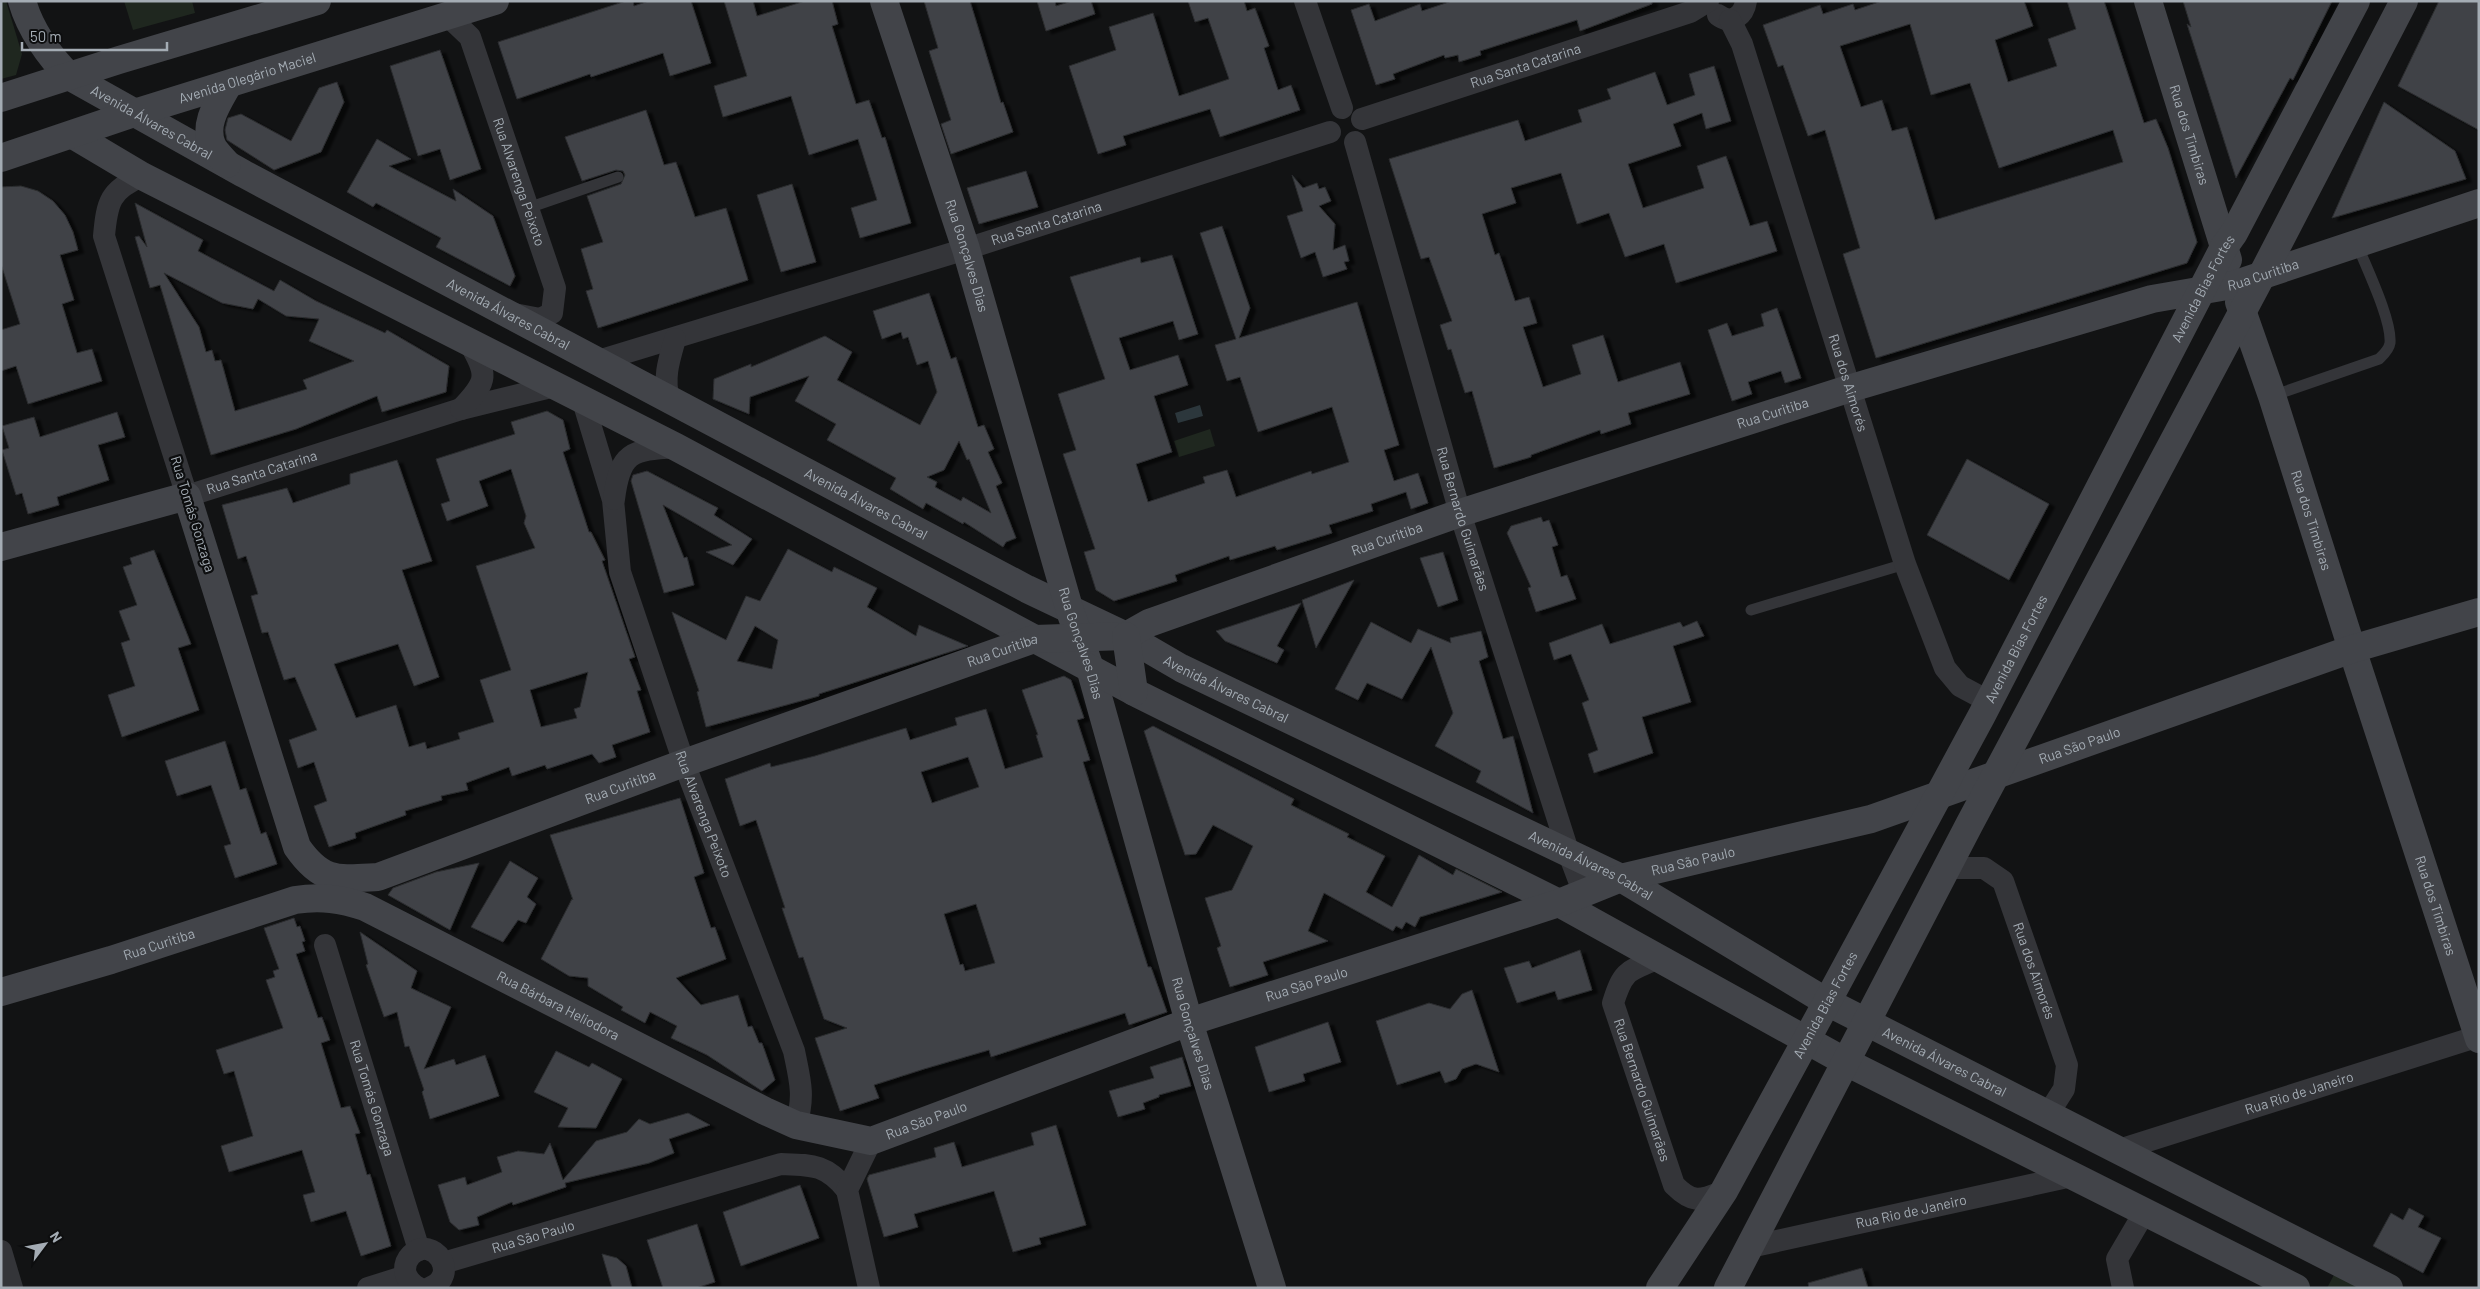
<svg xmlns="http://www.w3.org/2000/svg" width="2480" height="1289" viewBox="0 0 2480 1289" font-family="Barlow,sans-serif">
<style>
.green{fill:#1f271f}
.water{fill:#2c373c}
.building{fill:#414347;stroke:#2c2d30;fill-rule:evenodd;filter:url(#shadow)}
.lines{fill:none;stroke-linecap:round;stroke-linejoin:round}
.lane{stroke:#343539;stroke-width:11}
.street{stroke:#343539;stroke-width:22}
.secondary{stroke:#424449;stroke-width:28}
.labels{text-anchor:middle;stroke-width:4.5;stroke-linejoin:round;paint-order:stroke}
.street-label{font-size:14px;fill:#a4acb4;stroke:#0d0e0f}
</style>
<defs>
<filter id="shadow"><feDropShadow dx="5.5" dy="3" stdDeviation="1" flood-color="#0009"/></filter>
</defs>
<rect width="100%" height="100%" fill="#121314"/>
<!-- green -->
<g class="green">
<path d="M1,1H6L22,54L16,75L1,79Z"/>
<path d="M124,1H192L195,13L133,30Z"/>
<path d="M1210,429L1215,446L1179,457L1174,441Z"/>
<path d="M2335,1273L2366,1288H2327Z"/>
</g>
<!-- water -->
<path class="water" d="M1200,405L1203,416L1178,423L1175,413Z"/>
<!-- building -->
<g class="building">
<path d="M626,1H633L634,6L649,1H691L711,63L670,76L663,53L591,77L590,74L517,99L498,42Z"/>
<path d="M724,1H753L757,16L805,1H832L838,24L832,26L856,104L869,100L882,138L885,137L911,223L860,238L851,208L877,200L858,139L809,155L791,96L723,117L714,86L747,76Z"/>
<path d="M924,1H970L1001,103L1003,102L1013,132L951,154L941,124L951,120L929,51L938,48Z"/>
<path d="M1037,1H1055L1056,6L1072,1H1091L1095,14L1046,31Z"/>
<path d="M1188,1H1244L1247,11L1255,8L1269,46L1264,48L1278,90L1291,85L1300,110L1220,137L1210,109L1123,136L1126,145L1098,154L1069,66L1116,50L1109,27L1153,13L1179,96L1229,79L1208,18L1195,22Z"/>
<path d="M1452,1H1652V4L1580,31L1577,20L1480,51L1481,55L1459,62L1458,55L1445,58L1444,55L1393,74L1395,79L1376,85L1351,10L1369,4L1375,21L1420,4L1422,11Z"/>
<path d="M1882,1H2024L2033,26L1995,40L2008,82L2057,66L2048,39L2076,29L2067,1H2104L2144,123L2156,119L2168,148L2197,242L2187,263L1876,358L1843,254L1860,248L1825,130L1808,136L1783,65L1778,67L1763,25L1820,5L1823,14L1853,4L1855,10ZM1910,24L1931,95L1970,83L1999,168L2113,130L2123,162L1935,220L1907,127L1892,131L1882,100L1861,107L1840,46Z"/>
<path d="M2183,1H2332L2293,80L2290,78L2236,178L2187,24L2191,27Z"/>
<path d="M2439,1H2479V130L2398,86Z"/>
<path d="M440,50L481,169L450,180L440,149L418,156L390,66Z"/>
<path d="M1714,66L1731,121L1706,129L1702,113L1673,124L1681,146L1628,164L1643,208L1704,188L1697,166L1726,156L1750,226L1767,221L1777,251L1676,283L1664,244L1625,257L1609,213L1577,224L1561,173L1511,188L1516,203L1482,214L1495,255L1499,253L1515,301L1529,297L1537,323L1523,327L1543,387L1581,374L1572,345L1603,335L1618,382L1680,362L1690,394L1628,413L1631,424L1601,434L1600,430L1531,455V457L1494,468L1472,391L1465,393L1451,349L1448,350L1440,325L1452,321L1429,257L1421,259L1389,159L1518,120L1525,141L1582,122L1578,110L1611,99L1607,89L1655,72L1667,105L1695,95L1689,74Z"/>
<path d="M337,82L344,102L321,152L274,170L227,140L225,130L228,118L241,114L291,141L319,88Z"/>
<path d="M2384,102L2455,151L2466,179L2332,218Z"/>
<path d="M646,110L664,165L676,162L695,217L726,208L748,280L598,328L586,291L593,289L581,249L603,242L587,196L621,184L625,175L623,171L616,170L582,181L565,137Z"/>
<path d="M377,139L411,159L389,166L456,201L453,189L493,216L515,276L510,286L436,247L441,238L376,203L373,207L347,192Z"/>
<path d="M1026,171L1038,207L979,224L967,188Z"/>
<path d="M1292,175L1303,188L1317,183L1319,189L1325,187L1331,201L1319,206L1335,224L1333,250L1345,245L1349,261L1344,262L1347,269L1323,277L1315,252L1301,258L1287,216L1303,211Z"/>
<path d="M792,184L816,262L781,272L757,195Z"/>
<path d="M21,186L38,191L53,201L65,215L73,232L78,250L60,255L74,300L62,304L77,353L92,349L102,381L28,404L16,366L1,371V330L20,324L1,264V187Z"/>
<path d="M135,203L203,240L198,251L274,291L280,280L316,301L385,333L387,330L449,366L446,392L382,412L377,396L296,429L211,455L160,285L150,288L135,237L139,236L147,247ZM164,273L222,303L253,309L258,299L286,316L319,319L309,341L354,361L303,380L307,389L235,411L221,360L215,361L212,350L206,352L199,327Z"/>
<path d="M1222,226L1250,308L1239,338L1357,302L1399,445L1384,450L1394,481L1418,473L1428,503L1411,509L1406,492L1371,504L1373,511L1329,525L1332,533L1277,550L1275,546L1230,560L1229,556L1175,575L1177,581L1114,601L1096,590L1084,552L1095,549L1063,454L1076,450L1058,394L1105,379L1070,277L1140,257L1141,263L1172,255L1198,334L1179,340L1173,321L1119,338L1130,370L1178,355L1188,385L1154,396L1172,452L1136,464L1148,502L1205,483L1203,477L1227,470L1236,497L1311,471L1312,474L1349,462L1332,407L1258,432L1240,377L1227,381L1215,345L1236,339L1200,233Z"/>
<path d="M929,293L951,359L956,357L978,427L984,425L994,449L988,452L1002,483L996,486L1016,538L1006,542L1003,547L964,522L963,524L926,503L923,509L890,489L896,478L827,440L836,424L795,401L809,376L750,397L749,414L713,399L714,379L751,364V367L825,336L852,352L837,380L920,425L937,392L928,361L917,365L908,337L903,339L901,332L882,339L873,311ZM959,441L967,460L969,459L991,513L963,497L961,501L935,487L937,482L927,477L944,470Z"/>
<path d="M1777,308L1801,378L1785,383L1781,371L1748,382L1752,394L1732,401L1708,330L1727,323L1732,336L1764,326L1761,314Z"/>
<path d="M547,411L563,420L570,449L563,452L589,532H591L605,560L602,561L635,657L629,659L641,690L637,691L650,732L612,745L616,757L599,763L592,754L547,769L545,765L512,776L509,767L466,783L468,790L441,796L442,800L405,811L406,815L355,833L356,838L329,847L314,806L327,801L314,762L298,768L289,740L317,730L295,677L284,680L268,632L262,633L251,596L258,594L246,556L238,559L222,505L287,488L293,503L350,484V474L397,460L432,561L402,570L439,677L414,686L398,644L334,664L356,718L396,705L409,747L425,742L427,749L460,739L458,733L494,722L480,680L511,670L476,566L535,548L524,523L526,516L511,469L479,481L488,506L447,521L441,504L450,501L436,459L515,434L511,422ZM588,672L580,707L574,709L577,718L541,727L530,690Z"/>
<path d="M117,412L125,437L98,445L109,480L57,497L59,505L28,514L22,493L16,495L2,450L9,448L2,426L34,417L40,437Z"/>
<path d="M1967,459L2049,504L2009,580L1927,535Z"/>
<path d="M647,471L718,508L714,515L752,539L733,565L706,552L732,545L663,505L684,558L687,557L694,585L664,593L631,481L633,475Z"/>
<path d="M1541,517L1543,522L1549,520L1558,545L1552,547L1561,577L1567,575L1576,599L1536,612L1528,588L1531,587L1507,533L1511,526Z"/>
<path d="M788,549L832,572L834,567L877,588L867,607L916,636L919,625L968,646L819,694V696L706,727L697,692L699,691L672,612L726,640L746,596L760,601ZM755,626L778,640L772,669L737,661Z"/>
<path d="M154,550L191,644L178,648L199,710L122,737L108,695L135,686L121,643L130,640L119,611L137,605L123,567L132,564L130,558Z"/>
<path d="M1443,552L1458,600L1438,607L1420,558Z"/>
<path d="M1354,580L1316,648L1302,600Z"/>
<path d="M1301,603L1277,646L1284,650L1277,663L1225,641L1216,631Z"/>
<path d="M1697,621L1704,636L1673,646L1691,702L1642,717L1653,753L1594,773L1588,754L1598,750L1582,703L1589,700L1571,654L1554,660L1549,643L1602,624L1610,644L1680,622L1683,627Z"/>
<path d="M1371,622L1411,643L1418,629L1451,643L1450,638L1481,631L1488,657L1479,661L1503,739L1513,736L1533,813L1476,782L1481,771L1435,746L1453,713L1431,647L1402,699L1367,683L1358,700L1335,689Z"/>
<path d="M1064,676L1071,680L1084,718L1077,720L1090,760L1083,762L1148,967H1151L1167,1012L1129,1025L1125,1013L991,1057L989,1050L924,1069L874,1085L879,1098L840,1111L815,1038L847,1028L824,1019L803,957L799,958L782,908H785L756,820L740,826L725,779L770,763L771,767L815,756L906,728L910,740L957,725L955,718L986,709L1005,769L1043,757L1036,735H1038L1022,690ZM968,757L979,787L932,803L921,772ZM976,904L995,963L965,971L963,964L960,965L944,914Z"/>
<path d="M1153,726L1294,799L1291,805L1349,834L1347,837L1385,856L1366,892L1392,907L1419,855L1453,875L1456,869L1502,892L1420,917L1415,927L1406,922L1402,929L1396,926L1393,931L1324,893L1308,931L1328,941L1263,962L1268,975L1230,987L1217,948L1221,946L1205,898L1232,890L1253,846L1213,825L1196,854L1185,855L1144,731Z"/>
<path d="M225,741L240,790L246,788L261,834L266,832L277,864L235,878L224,846L231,844L211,785L177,796L165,761Z"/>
<path d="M680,798L704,873L694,877L711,928L715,927L726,959L676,978L701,1005L738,995L748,1027L752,1026L759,1043H762L775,1080L762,1091L707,1055L671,1038L677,1026L650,1012L645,1023L621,1010L623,1007L588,986V978L569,976L541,959L572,899L573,900L550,835Z"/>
<path d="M510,861L538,878L527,897L536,904L526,923L518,920L503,942L471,927Z"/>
<path d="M479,863L450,930L388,895L393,888L436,872Z"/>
<path d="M294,918L297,927L300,926L305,941L302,942L305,951L296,954L318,1018L322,1017L330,1040L321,1043L341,1108L350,1106L360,1133L355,1134L367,1175L370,1174L391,1246L361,1256L346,1211L311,1222L303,1195L315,1192L302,1150L229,1172L221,1146L253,1136L234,1071L224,1074L216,1050L283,1028L266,980L275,977L273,971L279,969L264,928Z"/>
<path d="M360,932L417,971L411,988L451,1007L424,1069L454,1059L456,1065L485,1055L499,1096L430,1119L422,1092L424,1090L409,1046L405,1047L397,1012L384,1017L366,965L368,964Z"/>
<path d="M1580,950L1592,990L1558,1000L1555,991L1517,1003L1504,968L1529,961L1532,968Z"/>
<path d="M1472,990L1499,1072L1476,1064L1462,1069L1456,1079L1445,1083L1440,1071L1397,1085L1376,1021L1429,1003L1450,1009L1462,994Z"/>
<path d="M1328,1022L1341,1062L1303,1074L1305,1081L1269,1092L1255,1047Z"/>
<path d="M556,1051L589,1067L592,1063L622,1079L596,1128L558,1127L568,1108L534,1092Z"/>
<path d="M1182,1057L1191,1086L1159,1095V1097L1143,1103L1145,1109L1118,1117L1109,1091L1154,1078L1150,1067Z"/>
<path d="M688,1113L710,1125L669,1139L674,1153L649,1163L565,1183L566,1187L513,1205L512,1202L477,1217L479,1225L459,1230L450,1222L438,1185L465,1177L467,1185L502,1172L497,1157L518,1151L544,1154L550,1143L563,1180L596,1141L627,1132L639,1119L650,1124Z"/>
<path d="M1056,1125L1086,1225L1039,1238L1041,1244L1013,1252L994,1191L914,1214L918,1227L884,1237L867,1179L869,1175L936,1157L934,1148L954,1142L962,1167L1034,1145L1031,1133Z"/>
<path d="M800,1185L819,1238L741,1266L723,1212Z"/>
<path d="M2409,1208L2424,1216L2418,1227L2441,1238L2423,1273L2373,1246L2391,1213L2403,1220Z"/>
<path d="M697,1224L715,1282L696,1288H663L647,1240Z"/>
<path d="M602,1254L617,1258L626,1266L632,1288H612Z"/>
<path d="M1862,1268L1868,1288H1809L1808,1283Z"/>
</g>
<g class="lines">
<!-- lane -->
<g class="lane">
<path d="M528,208L618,177"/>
<path d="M2272,396L2379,359C2383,355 2389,350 2390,343C2392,320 2366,267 2357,244"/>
<path d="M1751,610L1905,564"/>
</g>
<!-- street -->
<g class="street">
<path d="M1305,1L1342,108"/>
<path d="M1718,15C1732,26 1744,15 1746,1"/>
<path id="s1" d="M449,17L470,37L555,288L552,313L540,319L514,314"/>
<path id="s2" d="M1730,20L1742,44L1905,564L1945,668L1960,686L1988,701"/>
<path id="s3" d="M1362,119L1690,12L1708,1"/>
<path id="s4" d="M1355,142L1460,513L1569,854L1584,894"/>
<path id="s5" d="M142,176C110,190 107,202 104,236L187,496L461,409L555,386"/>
<path id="s6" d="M598,361L966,249L1330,132"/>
<path d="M669,399C663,378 669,360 675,339"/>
<path id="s7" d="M583,401L613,500L620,572L684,763L794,1051C800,1080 805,1096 796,1125"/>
<path d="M461,409C490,379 487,375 468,340"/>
<path d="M614,499C620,452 631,450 676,447"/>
<path id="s8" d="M1948,868H1984L2003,881L2067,1065L2064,1089L2048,1114"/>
<path id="s9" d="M325,945L419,1250"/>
<path id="s10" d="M1657,959C1627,971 1623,971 1613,1003L1674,1185C1694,1205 1701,1200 1724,1191"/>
<path id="s11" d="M2119,1150L2479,1036"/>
<path id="s12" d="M1750,1247L2072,1176"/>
<path d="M1,1251L12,1288"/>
<path id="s13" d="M443,1263L781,1164C812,1165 826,1164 847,1190"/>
<path d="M368,1288L406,1276"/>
<path d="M419,1288C411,1284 406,1279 405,1270C405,1265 407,1259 411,1255C433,1233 462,1276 429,1288"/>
<path d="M869,1288L847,1190L871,1141"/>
<path d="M2123,1288L2117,1259L2144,1213"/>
</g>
<!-- secondary -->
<g class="secondary">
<path id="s14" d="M22,1C30,29 49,56 69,76L244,174L1027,589L1126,636L1181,668L1621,878L1827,1002L2389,1288"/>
<path id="s15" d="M884,1L966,249L1070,611L1090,668L1189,1022L1272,1288"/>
<path id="s16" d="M2148,1L2228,260"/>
<path d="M1,98L119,60L317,1"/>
<path d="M73,135L142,176L676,447L1138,694L1559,903L1846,1062L2296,1288"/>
<path id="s17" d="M1,158L134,113L495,1"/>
<path d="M227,164C223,159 215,152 212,145C203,124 218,103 228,85"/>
<path id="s18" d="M2239,302L2272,396L2352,649L2479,1039"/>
<path id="s19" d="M1,547L187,496L297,847C322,883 338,879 378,877L684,763L1034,639L1126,636L1149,623L1460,513L1848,389L2152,299L2233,285L2479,203"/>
<path d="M1126,636L1134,692"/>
<path id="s20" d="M1,992L111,960L295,900C321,896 341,899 365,907L765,1111L796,1125L871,1141L1189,1022L1559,903L1621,878L1871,819L2352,649L2479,612"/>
<path id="s21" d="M1660,1288L1724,1191L1827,1002L1982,715L2224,247L2234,233L2356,1"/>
<path d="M1728,1288L1969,825L2262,275L2404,1"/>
</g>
</g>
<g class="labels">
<!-- street labels -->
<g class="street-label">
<text dy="5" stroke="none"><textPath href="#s3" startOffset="172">Rua Santa Catarina</textPath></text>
<text dy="5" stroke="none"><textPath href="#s17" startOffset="259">Avenida Olegário Maciel</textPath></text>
<text dy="5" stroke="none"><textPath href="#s14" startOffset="184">Avenida Álvares Cabral</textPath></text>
<text dy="5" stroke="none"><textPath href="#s16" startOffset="140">Rua dos Timbiras</textPath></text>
<text dy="5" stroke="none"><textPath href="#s1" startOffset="182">Rua Alvarenga Peixoto</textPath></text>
<text dy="5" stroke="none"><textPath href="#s6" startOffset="469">Rua Santa Catarina</textPath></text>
<text dy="5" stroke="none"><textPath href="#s15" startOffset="268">Rua Gonçalves Dias</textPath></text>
<text dy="5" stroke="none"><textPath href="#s19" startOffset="2638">Rua Curitiba</textPath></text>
<text dy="5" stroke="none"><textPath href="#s21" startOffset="1138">Avenida Bias Fortes</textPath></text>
<text dy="5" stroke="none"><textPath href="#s14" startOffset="589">Avenida Álvares Cabral</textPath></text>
<text dy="5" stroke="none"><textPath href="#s2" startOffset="382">Rua dos Aimorés</textPath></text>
<text dy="5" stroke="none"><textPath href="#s19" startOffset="2128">Rua Curitiba</textPath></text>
<text dy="5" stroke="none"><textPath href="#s5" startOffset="428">Rua Santa Catarina</textPath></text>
<text dy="5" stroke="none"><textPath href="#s14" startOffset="994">Avenida Álvares Cabral</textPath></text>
<text transform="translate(193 514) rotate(73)" y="5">Rua Tomás Gonzaga</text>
<text dy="5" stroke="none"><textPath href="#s4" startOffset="392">Rua Bernardo Guimarães</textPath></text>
<text dy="5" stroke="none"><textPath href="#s18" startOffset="230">Rua dos Timbiras</textPath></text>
<text dy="5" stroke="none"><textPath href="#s19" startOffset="1722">Rua Curitiba</textPath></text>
<text dy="5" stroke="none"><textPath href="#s15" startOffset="672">Rua Gonçalves Dias</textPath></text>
<text dy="5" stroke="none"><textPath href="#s21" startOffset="732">Avenida Bias Fortes</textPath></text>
<text dy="5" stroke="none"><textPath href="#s19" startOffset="1318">Rua Curitiba</textPath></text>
<text dy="5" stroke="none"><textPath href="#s14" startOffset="1399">Avenida Álvares Cabral</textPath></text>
<text dy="5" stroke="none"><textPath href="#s20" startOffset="2212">Rua São Paulo</textPath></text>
<text dy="5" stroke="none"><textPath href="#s19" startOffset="912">Rua Curitiba</textPath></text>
<text dy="5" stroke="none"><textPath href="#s7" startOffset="432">Rua Alvarenga Peixoto</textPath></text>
<text dy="5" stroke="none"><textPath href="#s20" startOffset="1808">Rua São Paulo</textPath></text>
<text dy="5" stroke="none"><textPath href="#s14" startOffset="1804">Avenida Álvares Cabral</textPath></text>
<text dy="5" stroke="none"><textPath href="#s18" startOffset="635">Rua dos Timbiras</textPath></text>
<text dy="5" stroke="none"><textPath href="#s20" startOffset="165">Rua Curitiba</textPath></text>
<text dy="5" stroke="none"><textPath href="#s8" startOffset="154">Rua dos Aimorés</textPath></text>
<text dy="5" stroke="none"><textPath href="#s20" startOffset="1402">Rua São Paulo</textPath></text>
<text dy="5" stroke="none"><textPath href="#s20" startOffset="596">Rua Bárbara Heliodora</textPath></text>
<text dy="5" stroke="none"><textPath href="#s21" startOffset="328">Avenida Bias Fortes</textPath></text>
<text dy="5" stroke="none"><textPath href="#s15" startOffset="1078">Rua Gonçalves Dias</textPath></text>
<text dy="5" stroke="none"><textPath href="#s14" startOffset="2209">Avenida Álvares Cabral</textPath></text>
<text dy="5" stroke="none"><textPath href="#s10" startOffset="158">Rua Bernardo Guimarães</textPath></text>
<text dy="5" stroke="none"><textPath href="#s11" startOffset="189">Rua Rio de Janeiro</textPath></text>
<text dy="5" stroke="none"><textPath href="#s9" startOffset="160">Rua Tomás Gonzaga</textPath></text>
<text dy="5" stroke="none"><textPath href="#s20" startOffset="998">Rua São Paulo</textPath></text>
<text dy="5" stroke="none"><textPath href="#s12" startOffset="165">Rua Rio de Janeiro</textPath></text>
<text dy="5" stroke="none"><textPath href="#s13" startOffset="94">Rua São Paulo</textPath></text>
</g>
</g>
<!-- border -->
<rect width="2480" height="1289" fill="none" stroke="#a4acb4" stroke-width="5"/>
<!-- north arrow -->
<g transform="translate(45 1244) rotate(58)" stroke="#0d0e0f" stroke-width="4" paint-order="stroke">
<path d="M0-4L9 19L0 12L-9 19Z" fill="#a4acb4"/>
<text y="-8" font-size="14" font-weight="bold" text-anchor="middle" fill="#a4acb4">N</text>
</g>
<!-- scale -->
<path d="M22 42v8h145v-8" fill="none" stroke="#a4acb4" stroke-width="2.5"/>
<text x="30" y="42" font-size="15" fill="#a4acb4" stroke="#0d0e0f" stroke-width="4" paint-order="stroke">50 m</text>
</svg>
